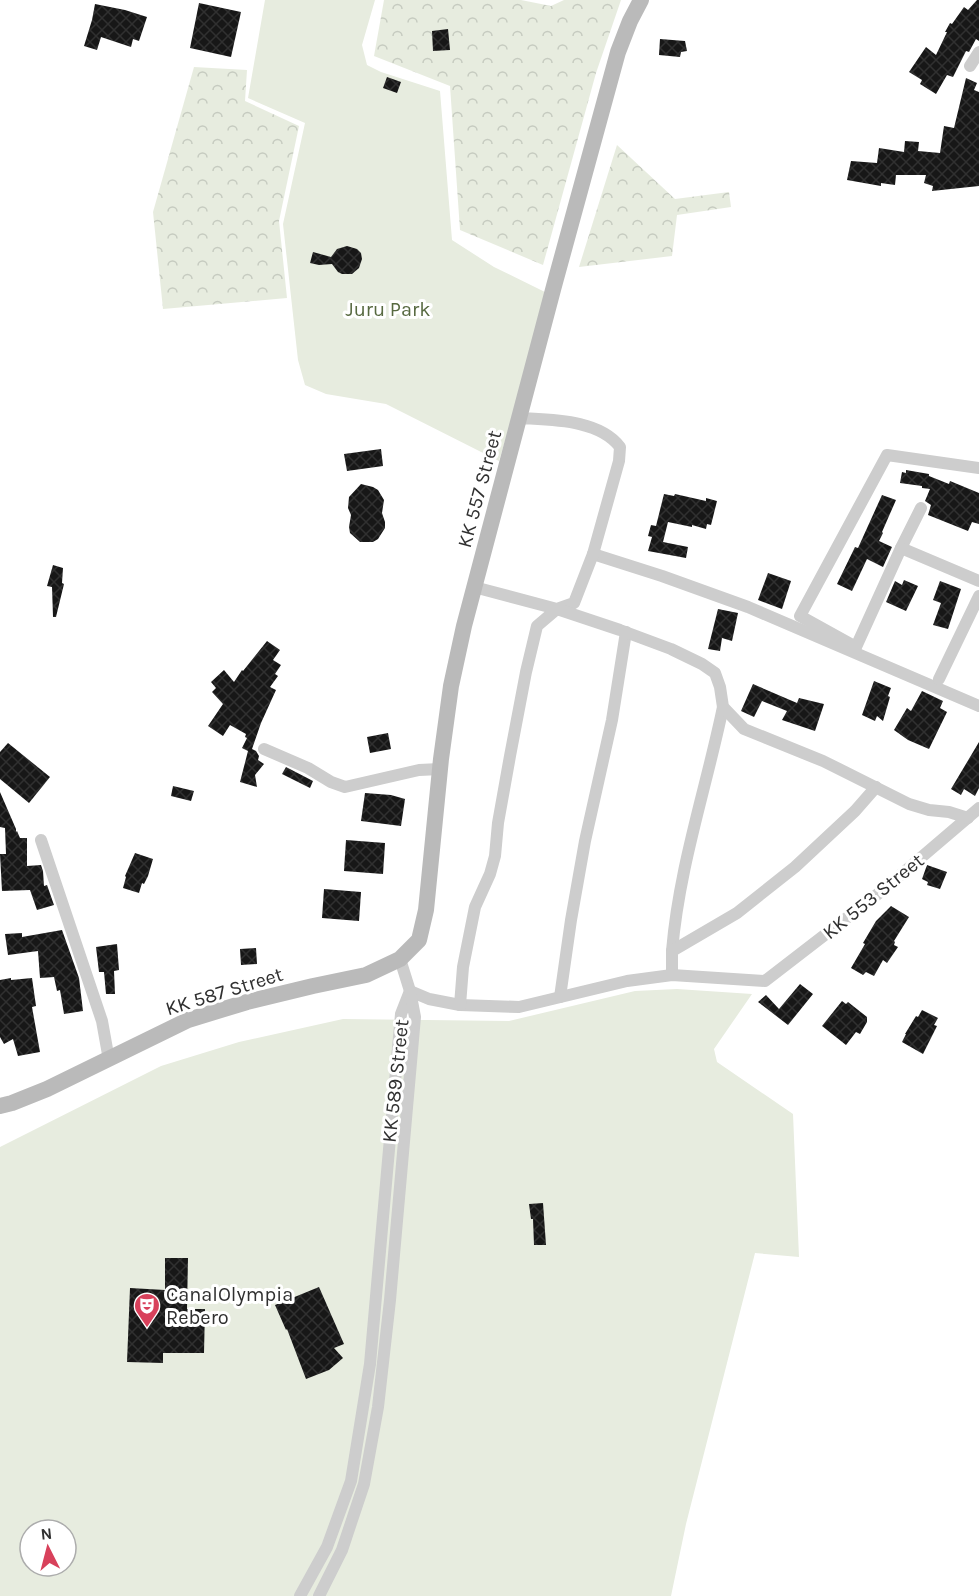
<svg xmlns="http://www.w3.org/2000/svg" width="979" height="1596" viewBox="0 0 979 1596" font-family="Karla,sans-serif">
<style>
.forest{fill:url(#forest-crowns)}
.park{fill:#e7ecdf;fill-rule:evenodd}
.building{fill:url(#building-cross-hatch)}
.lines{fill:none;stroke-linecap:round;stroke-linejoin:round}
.street{stroke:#cdcdcd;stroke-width:12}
.secondary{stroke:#bababa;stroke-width:16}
.labels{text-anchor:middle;stroke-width:6;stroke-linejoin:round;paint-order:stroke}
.park-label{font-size:20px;fill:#576940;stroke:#fff}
.street-label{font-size:20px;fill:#303030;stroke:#fff}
.poi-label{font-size:20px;fill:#303030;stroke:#fff;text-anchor:start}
</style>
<defs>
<pattern id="forest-crowns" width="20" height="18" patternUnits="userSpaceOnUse" patternTransform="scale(1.5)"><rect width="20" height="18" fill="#e7ecdf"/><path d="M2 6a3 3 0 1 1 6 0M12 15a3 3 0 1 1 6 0" fill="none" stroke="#c6cbc0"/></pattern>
<pattern id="building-cross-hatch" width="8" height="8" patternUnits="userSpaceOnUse" patternTransform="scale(1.5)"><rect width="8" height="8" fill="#171717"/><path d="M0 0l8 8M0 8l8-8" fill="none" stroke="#303030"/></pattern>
</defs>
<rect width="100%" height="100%" fill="#fff"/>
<!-- forest -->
<g class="forest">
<path d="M384,0H521L551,6L564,0H621L596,73L543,265L460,230L450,86L374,56Z"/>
<path d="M194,67L247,70L245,101L299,126L279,221L287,298L163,309L153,212Z"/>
<path d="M617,145L675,199L729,192L731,207L677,215L672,256L579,267Z"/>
</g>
<!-- park -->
<g class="park">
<path d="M265,0H375L362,45L367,65L381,72L440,91L452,240L494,267L549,294L499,461L386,404L326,394L305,385L298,360L283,224L305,123L248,98Z"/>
<path d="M677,989L752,994L714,1049L717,1062L793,1114L799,1257L755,1253L686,1524L671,1596H0V1147L161,1066L239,1042L343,1019L509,1021L635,991ZM30,1530H66V1566H30Z"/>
</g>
<!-- building -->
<g class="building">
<path d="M977,0H979V41L976,39L969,52L966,51L953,77L947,75L936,94L920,84L922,80L909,72L926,47L936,55L947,32H945L950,23L952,24L964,7L968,10Z"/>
<path d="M199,3L241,12L231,57L190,48Z"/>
<path d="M95,4L125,10L147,17L139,41L133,39L131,47L101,37L97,50L84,46L92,20Z"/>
<path d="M448,29L450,50L433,51L432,31Z"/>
<path d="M660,39L685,41L687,51L681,52L680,57L659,55Z"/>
<path d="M387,77L401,82L397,93L383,88Z"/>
<path d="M966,78L977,83L974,90L979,92V186L932,191L933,186L924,183L926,175H896L895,185L881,183V186L847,180L851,161L877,163L879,148L904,152L905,141L919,142L918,151L940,153L944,126L954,128Z"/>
<path d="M347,246L357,249L361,253L362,259L359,268L352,274H342L338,272L332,264L319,265L310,263L313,252L331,257L337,249Z"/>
<path d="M381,449L383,466L347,471L344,454Z"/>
<path d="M906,470L929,474V476L949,484L950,481L979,493V524L972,522L968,531L928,515L931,505L925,501L930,489L922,488V486L900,483L902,472L906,473Z"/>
<path d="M361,484L373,487L378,490L384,500L382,513L385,522V528L378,539L373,542H360L350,533L349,527L351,515L348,508L349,497Z"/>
<path d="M664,494L674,496L675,494L706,501V498L717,501L711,525L707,524L706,529L692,525V527L668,522L663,542L688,547L686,558L648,551L652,537L648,536L651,525L656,526Z"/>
<path d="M882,495L896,500L882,532L883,533L879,541L892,547L883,567L867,559L852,591L837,584L855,547L858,548Z"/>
<path d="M53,565L63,568L62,583L64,584L56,617H53L52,587L47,586Z"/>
<path d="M768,573L791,581L782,609L758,600Z"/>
<path d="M904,580L918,586L906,611L886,602L895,581L902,585Z"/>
<path d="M940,581L961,589L948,629L933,625L941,603L933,600Z"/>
<path d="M718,609L738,613L732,641L722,638L720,651L708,649Z"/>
<path d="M267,641L280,650L273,660L281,665L275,674L278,676L270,687L276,690L261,723L252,749L256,751L259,756L258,760L264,764L255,775L257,787L240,782L248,751L242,748L247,738L245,737L246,734L230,725L223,736L208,726L223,704L212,692L216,688L211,682L224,670L234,682L242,670L243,671Z"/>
<path d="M874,681L891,688L888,696L890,697L883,721L877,716L875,721L862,715Z"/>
<path d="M753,684L797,703L799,698L824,704L815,731L782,720L787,711L762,701L754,717L741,711Z"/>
<path d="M922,691L943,701L940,708L947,712L929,749L908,740L894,730L907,708L911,711Z"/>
<path d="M388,733L391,749L370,753L367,737Z"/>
<path d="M979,742V788L975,796L964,789L961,795L951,789Z"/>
<path d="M8,743L50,777L29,803L0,779V752Z"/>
<path d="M286,767L313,781L310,788L282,774Z"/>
<path d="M173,786L194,791L191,801L171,796Z"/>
<path d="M0,792L16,829V832L17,831L20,838H27V866L41,865L43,871L44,886L47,885L54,905L37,910L30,890L2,891L0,854H6L5,828L0,827Z"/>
<path d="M365,793L391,795L405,799L401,826L361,821Z"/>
<path d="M346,840L385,843L383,874L344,871Z"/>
<path d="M135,853L153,859L148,876L144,884L142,883L139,893L123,888L126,877L125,876Z"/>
<path d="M927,865L947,872L940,889L927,885L928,882L922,879Z"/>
<path d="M324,889L361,892L359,921L322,918Z"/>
<path d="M891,906L909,917L894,941L895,942L894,945L898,947L887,963L883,960L874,976L866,972L863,975L851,968L865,944L863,943L876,921Z"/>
<path d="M62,930L79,978L83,1011L64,1014L60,990L57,991L54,977L40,978L38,951L8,955L5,934L22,933V937Z"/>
<path d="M117,944L119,970L114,971L115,994H106L104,972H99L96,947Z"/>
<path d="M256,948L257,964L241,965L240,949Z"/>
<path d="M11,978V980L32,978L36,1006L32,1007L40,1052L18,1056L13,1039L4,1044L0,1037V980Z"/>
<path d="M800,984L813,994L788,1025L758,1002L766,995L779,1009Z"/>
<path d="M842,1001L846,1004L848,1002L867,1017V1022L860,1034L856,1032L846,1045L822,1026Z"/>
<path d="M922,1010L938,1018L934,1025L937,1026L923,1054L902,1042L906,1034H905L916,1016L918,1017Z"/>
<path d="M543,1203L546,1245H534L533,1219H531L529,1204Z"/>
<path d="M165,1258H188L187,1309H205L204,1353H163V1363L127,1362L130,1288L165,1290Z"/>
<path d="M319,1287L344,1344L334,1348L343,1358L329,1370L306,1379L287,1329L286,1330L275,1305Z"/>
</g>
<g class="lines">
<!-- street -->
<g class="street">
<path d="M970,66L979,52"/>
<path d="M921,508L901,548L856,647L800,616L887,455L979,468"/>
<path d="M901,548L979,581"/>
<path d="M593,554L662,576L748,607L979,706"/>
<path d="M474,587L557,609L574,603L593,554L619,461L620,447C599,419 551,420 519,418"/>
<path d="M939,679L979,596"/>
<path d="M264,749L308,768L331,782L345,787L419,770L440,769"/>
<path d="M41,840L102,1021L109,1060"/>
<path d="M672,951C679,867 706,789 723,707"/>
<path d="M672,975V951L737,913L795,867L855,811L876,787"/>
<path d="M410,991L429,999L460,1005L519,1007L627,981L672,975L765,981L883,890L979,808"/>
<path d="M560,997L571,920L585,841L612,720L626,632"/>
<path d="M460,1005L463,967L475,907L490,874L495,856L498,823L510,756L526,672L537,626L557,609L620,630L671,649L702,664L715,673L720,687L723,707L744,729L823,761L909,804L929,810L949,812L968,818"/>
<path d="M300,1596L327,1547L351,1481L370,1364L401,1014L410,991"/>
<path d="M319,1596L342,1550L364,1484L378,1407L390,1300L415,1017L410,991L400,959"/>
</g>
<!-- secondary -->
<path class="secondary" d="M0,1106L12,1103L47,1089L188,1020L247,1002L313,986L366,975L400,959L419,940L426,910L441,759L451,686L464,626L554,286L618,52L630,21L641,0"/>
</g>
<!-- icons -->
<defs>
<symbol id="theatre-pin" viewBox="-11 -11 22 30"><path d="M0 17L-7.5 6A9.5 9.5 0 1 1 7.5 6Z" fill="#d8415b" stroke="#fff"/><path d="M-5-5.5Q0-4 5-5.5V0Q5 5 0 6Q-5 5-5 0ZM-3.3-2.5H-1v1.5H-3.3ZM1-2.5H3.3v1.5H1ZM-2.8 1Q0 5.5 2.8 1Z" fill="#fff"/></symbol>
</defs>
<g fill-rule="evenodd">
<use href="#theatre-pin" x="132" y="1291" width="30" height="40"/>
</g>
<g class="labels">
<!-- park labels -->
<g class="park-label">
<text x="388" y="316">Juru Park</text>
</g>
<!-- street labels -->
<g class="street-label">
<text transform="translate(479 489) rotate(-75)" y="7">KK 557 Street</text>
<text transform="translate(873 896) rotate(-39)" y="7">KK 553 Street</text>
<text transform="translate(224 991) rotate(-17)" y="7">KK 587 Street</text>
<text transform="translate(395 1081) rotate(-84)" y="7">KK 589 Street</text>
</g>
<!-- poi labels -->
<g class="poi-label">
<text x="166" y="1301">CanalOlympia<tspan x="166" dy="23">Rebero</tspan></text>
</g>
</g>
<!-- north arrow -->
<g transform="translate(48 1548) rotate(354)"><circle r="28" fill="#ffffff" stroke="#acacac" stroke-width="1.5"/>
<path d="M0-4.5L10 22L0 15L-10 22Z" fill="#d8415b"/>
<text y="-9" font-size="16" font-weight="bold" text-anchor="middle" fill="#303030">N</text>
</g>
</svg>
